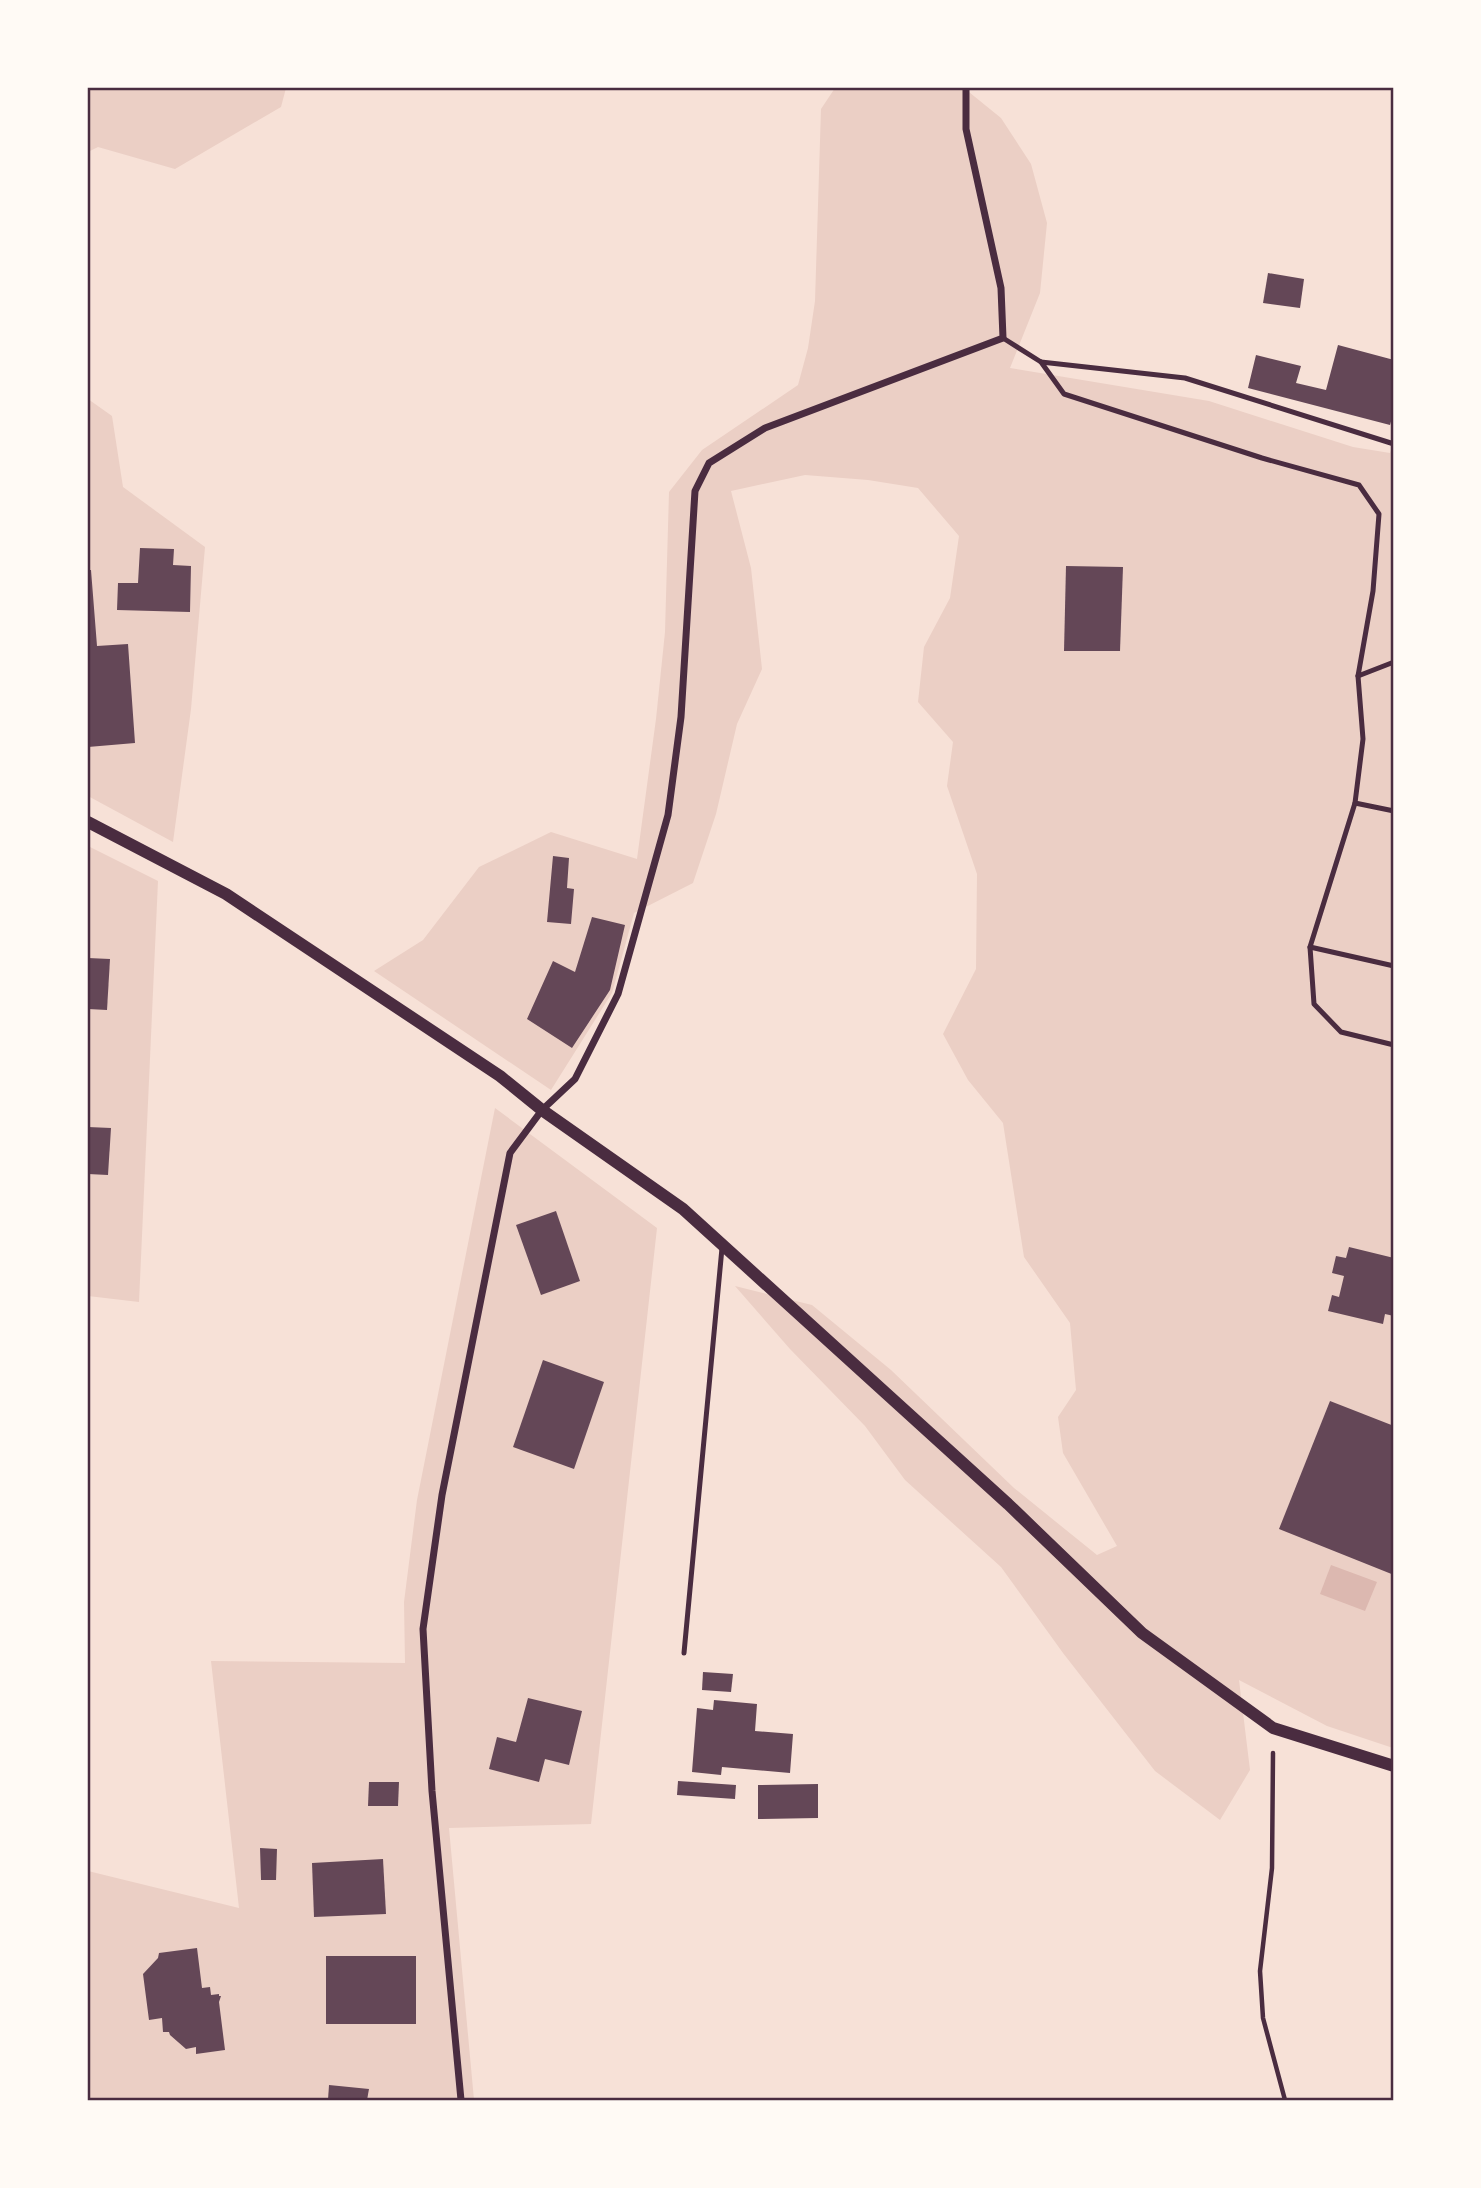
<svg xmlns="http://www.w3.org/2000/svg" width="1481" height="2188" viewBox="0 0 1481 2188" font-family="Literata,serif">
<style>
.green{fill:#ebcfc5}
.water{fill:#dcb8b0}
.building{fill:#644757}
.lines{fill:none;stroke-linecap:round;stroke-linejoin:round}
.path{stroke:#4a2c40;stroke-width:4.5}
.service{stroke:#4a2c40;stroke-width:5}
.minor{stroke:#4a2c40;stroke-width:7}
.tertiary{stroke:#4a2c40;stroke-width:12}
.neatline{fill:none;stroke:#4a2c40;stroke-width:2.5}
</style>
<rect width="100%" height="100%" fill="#f7e1d7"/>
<!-- green -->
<g class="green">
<path d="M88,88H286L281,107L175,169L98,147L88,152Z"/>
<path d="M835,88H964L1001,118L1031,164L1047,223L1040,293L1010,368L1209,401L1353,447L1390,453L1393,445V1748L1327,1726L1239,1680L1250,1770L1220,1820L1155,1771L1063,1653L1001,1567L905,1480L865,1426L790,1349L735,1286L812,1305L891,1370L1014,1488L1097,1555L1117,1546L1063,1453L1058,1417L1076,1390L1070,1323L1024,1257L1003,1123L968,1080L943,1034L976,969L977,874L947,786L953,742L918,702L924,647L950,598L959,536L918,488L868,480L805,475L731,491L751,568L762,669L737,724L716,814L693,883L634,913L612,993L551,1090L374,971L423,940L479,867L551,832L637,859L656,719L665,632L669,492L702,450L798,385L808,348L815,301L821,109Z"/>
<path d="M88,399L112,416L123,487L205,547L191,709L173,842L88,796Z"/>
<path d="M88,846L158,881L139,1302L88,1296Z"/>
<path d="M495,1108L657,1228L591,1824L449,1828L474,2100H88V1871L239,1908L211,1661L405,1663L404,1602L417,1500Z"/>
</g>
<!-- water -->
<path class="water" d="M1331,1565L1377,1582L1365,1611L1320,1594Z"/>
<!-- building -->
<g class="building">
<path d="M1268,273L1304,279L1300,308L1263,303Z"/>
<path d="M1338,345L1394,360V411L1390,425L1248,388L1256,355L1301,366L1296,383L1326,390Z"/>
<path d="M140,548L174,549L173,565L191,566L190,612L117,610L118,583H138Z"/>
<path d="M1066,566L1123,567L1120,651H1064Z"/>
<path d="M88,570H91L97,646L128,644L135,743L88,747Z"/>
<path d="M553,856L569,858L567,888L574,889L571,924L547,922Z"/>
<path d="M592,917L625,925L610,990L572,1048L527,1019L553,961L575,972Z"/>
<path d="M88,958L110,959L107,1010L88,1009Z"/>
<path d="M88,1127L111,1128L108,1175L88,1174Z"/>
<path d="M556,1211L580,1281L541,1295L516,1225Z"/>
<path d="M1349,1247L1394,1258V1316L1385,1314L1383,1324L1328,1311L1332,1295L1339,1297L1344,1276L1332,1273L1336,1256L1346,1258Z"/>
<path d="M543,1360L604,1382L574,1469L513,1447Z"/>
<path d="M1330,1401L1394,1426V1575L1279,1529Z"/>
<path d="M703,1672L733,1674L731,1692L702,1690Z"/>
<path d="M528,1698L582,1711L569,1765L545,1759L539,1782L489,1769L497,1737L516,1742Z"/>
<path d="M714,1700L757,1704L755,1731L793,1734L790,1773L722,1767L721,1775L692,1772L697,1708L713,1710Z"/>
<path d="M678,1781L736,1785L735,1799L677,1795Z"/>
<path d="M369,1782H399L398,1806H368Z"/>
<path d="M818,1784V1818L758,1819V1785Z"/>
<path d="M260,1848L277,1849L276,1880H261Z"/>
<path d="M383,1859L386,1914L314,1917L312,1863Z"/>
<path d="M197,1948L202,1988L210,1987L211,1995L219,1994V1996H221L219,2002L225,2050L196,2054V2047L186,2049L170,2035L169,2032H163L162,2018L149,2020L143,1974L158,1958L159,1953Z"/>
<rect x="326" y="1956" width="90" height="68"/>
<path d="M329,2085L369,2089L367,2100H328Z"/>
</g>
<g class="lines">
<!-- path -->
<path class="path" d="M1273,1753L1272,1868L1260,1971L1263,2018L1285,2100"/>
<!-- service -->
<g class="service">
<path d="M1003,338L1041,362L1185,378L1394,444"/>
<path d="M1041,362L1064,394L1262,458L1359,485L1379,514L1373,591L1358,676L1363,739L1355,803L1310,947L1314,1004L1341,1032L1394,1045"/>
<path d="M1358,676L1394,662"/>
<path d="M1355,803L1394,811"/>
<path d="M1310,947L1394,966"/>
<path d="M684,1653L722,1248"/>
</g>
<!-- minor -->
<path class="minor" d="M461,2100L432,1791L423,1629L442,1495L510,1153L542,1110L575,1079L618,994L668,815L681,717L695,491L709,463L765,428L1003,338L1001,288L966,129V88"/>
<!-- tertiary -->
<path class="tertiary" d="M88,822L226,894L500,1076L542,1110L683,1209L1008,1504L1142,1633L1273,1728L1394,1766"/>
</g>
<!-- border -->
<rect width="1481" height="2188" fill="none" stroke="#fffaf5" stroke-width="178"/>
<rect x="89" y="89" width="1303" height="2010" class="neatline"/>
</svg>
